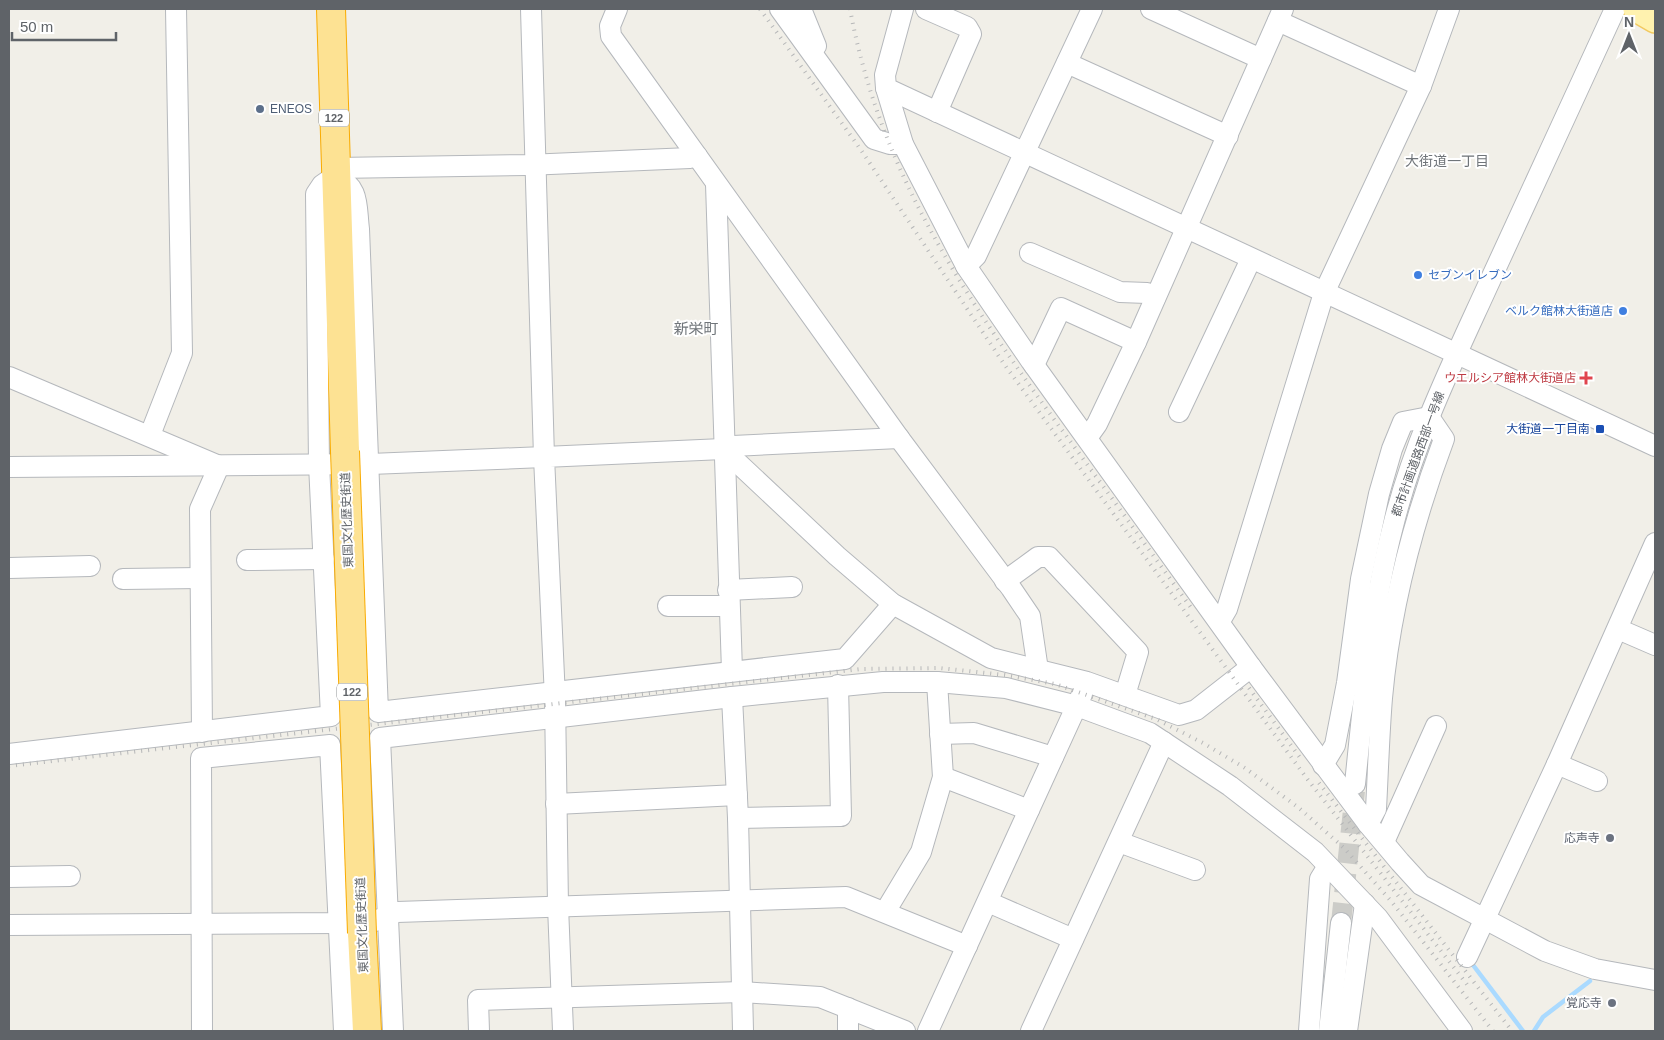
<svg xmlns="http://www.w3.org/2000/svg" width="1664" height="1040" viewBox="0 0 1664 1040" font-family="Helvetica,'Noto Sans JP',sans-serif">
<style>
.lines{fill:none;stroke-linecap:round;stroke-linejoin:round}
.stream{stroke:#aadaff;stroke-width:4.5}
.minor-tunnel{stroke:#ccccc8;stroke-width:20;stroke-dasharray:20 10;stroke-linecap:butt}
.minor-casing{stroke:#b5b8bc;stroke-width:22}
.major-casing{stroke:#f2c960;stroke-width:28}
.highway-casing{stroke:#f9ab00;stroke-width:30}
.minor{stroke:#fff;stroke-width:20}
.major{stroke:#fff2af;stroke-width:25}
.highway{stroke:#fde293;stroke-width:28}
.rail{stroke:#b6b7b8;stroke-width:4;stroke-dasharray:1 6;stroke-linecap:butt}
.highway-bridge-casing{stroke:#f9ab00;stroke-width:30;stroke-linecap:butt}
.highway-bridge{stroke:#fde293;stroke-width:28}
.service-dot{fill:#5c6f8a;stroke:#fff;stroke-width:2}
.shop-dot{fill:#3f7fe0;stroke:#fff;stroke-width:2}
.health-dot{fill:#e0444e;stroke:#fff;stroke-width:2}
.transit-dot{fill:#1a4fb4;stroke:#fff;stroke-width:2}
.worship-dot{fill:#6b7280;stroke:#fff;stroke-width:2}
.labels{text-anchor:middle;stroke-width:4;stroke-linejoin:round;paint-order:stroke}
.shield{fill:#fff;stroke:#8f9295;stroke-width:1}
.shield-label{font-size:11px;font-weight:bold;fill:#5f6368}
.service-label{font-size:12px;fill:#4e5e75;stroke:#fff;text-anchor:start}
.shop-label{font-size:12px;fill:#366cbe;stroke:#fff;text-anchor:start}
.health-label{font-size:12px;fill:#be3a42;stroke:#fff;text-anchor:end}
.transit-label{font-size:12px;fill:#164399;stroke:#fff;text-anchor:end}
.street-label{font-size:12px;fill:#5f6368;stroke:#fff}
.worship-label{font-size:12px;fill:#5b616d;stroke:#fff;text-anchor:end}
.neighbourhood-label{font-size:14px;fill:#70757a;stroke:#fff}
.quarter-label{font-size:15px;fill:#70757a;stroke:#fff}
</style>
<rect width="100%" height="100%" fill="#f1efe8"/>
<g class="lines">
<!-- stream -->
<g class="stream">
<path d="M1473,965L1523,1031"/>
<path d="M1534,1031L1543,1017L1590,981"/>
</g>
<!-- minor-tunnel -->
<path class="minor-tunnel" d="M1341,923L1355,791"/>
<defs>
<g id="minor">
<path d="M617,9L610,26L611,36L899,438L1011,588L1030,616L1038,670"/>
<path d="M780,9L874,139L890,144H903"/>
<path d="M801,9L816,46"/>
<path d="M903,9L885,75L886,88L1655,446"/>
<path d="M926,9L967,27L971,34L937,112"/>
<path d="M1151,9L1261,59"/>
<path d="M1278,21L1421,86"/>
<path d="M1067,63L1228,136"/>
<path d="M886,88L903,144L966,266L1031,361L1251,667L1368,824L1400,862L1421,885L1545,951L1595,969L1655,980"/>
<path d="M336,168L527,165L690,158L697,156"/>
<path d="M716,184L732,671"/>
<path d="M1030,253L1120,292L1147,293L1155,298"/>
<path d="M966,266L976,256L1092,9"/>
<path d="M1034,365L1061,308L1136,342"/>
<path d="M9,377L219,466L200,509L202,732"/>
<path d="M1179,412L1251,259"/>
<path d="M150,435L182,353L176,9"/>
<path d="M1087,438L1097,424L1136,342L1283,9"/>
<path d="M723,449L733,446L899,438"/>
<path d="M9,467L370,464L544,457L531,9"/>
<path d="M247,560L324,559"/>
<path d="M9,568L90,566"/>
<path d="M123,579L200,578"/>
<path d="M1005,581L1038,557H1049L1138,652L1125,695"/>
<path d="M728,590L792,587"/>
<path d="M668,606H729"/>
<path d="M1220,621L1227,609L1324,293L1421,86L1449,9"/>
<path d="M1618,629L1655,645"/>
<path d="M732,697L738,818L743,1031"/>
<path d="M940,734L974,733L1053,757"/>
<path d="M9,754L331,716L319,464L316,194L322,185L335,176C360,187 356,205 359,229L378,712L845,659L893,604"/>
<path d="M1557,764L1597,781"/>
<path d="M1323,765L1335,745L1347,683L1361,579L1379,494L1392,449L1403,422L1429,417L1444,439C1413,522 1390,609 1382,698C1379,735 1378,772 1376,809L1368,824"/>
<path d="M943,777L1029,810"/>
<path d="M1355,784C1364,697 1371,610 1393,526C1414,441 1453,362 1489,283C1531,192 1573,100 1615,9"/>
<path d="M556,804L737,795"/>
<path d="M738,818L841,816L838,685"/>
<path d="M1119,842L1195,870"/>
<path d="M1384,842L1436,726"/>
<path d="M9,877L70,876"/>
<path d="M988,902L1073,939"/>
<path d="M885,912L921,852L943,777L937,682"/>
<path d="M9,925L339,923L375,921L397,912L846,897L967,946"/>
<path d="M1467,957L1557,764L1655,543"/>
<path d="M848,1008V1031"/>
<path d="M202,1031L201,758L330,745L344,1031"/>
<path d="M393,1031L380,738L732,697L883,682H937L1006,688L1077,706L1150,733L1230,786L1315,852L1378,918L1462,1031"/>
<path d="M479,1031L478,1000L742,992L820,997L905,1031"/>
<path d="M563,1031L558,906L555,698L544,457L723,449L837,556L893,604L991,658L1087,682L1179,715L1196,710L1251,667"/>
<path d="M928,1031L1082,694"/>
<path d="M1031,1031L1164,742"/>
<path d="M1309,1031L1320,879L1328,866"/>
<path d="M1329,1031L1341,923"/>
<path d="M1347,1031L1365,904"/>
</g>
<path id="major" d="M1636,9L1655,20"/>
<g id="highway">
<path d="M331,9L345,451"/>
<path d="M362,933L367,1031"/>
</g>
</defs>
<!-- minor casing -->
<use href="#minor" class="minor-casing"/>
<!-- major casing -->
<use href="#major" class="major-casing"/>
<!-- highway casing -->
<use href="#highway" class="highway-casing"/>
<!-- minor -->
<use href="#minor" class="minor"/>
<!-- major -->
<use href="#major" class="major"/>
<!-- highway -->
<use href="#highway" class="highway"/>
<!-- rail -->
<g class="rail">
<path d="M760,9L861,150L1004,364L1305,776L1469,987"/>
<path d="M850,9C880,171 962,292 1056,422C1102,484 1147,547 1192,609"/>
<path d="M1249,688L1301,759"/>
<path d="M9,766L861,669L939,668L1005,675L1055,684L1156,719L1203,743L1245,768L1299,808L1344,848L1391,901L1493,1031"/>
<path d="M1319,783L1512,1031"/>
</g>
<defs>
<path id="highway-bridge" d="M345,451L362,933"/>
</defs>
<!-- highway-bridge casing -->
<use href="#highway-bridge" class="highway-bridge-casing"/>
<!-- highway-bridge -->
<use href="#highway-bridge" class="highway-bridge"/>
</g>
<!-- markers -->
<circle class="service-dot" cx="260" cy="109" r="5"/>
<g class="shop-dot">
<circle cx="1418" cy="275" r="5"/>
<circle cx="1623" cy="311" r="5"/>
</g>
<path class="health-dot" d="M1583.5 370.5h5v5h5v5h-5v5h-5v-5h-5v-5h5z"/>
<rect class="transit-dot" x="1595" y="424" width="10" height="10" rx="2.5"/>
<g class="worship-dot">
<circle cx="1610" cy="838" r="5"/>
<circle cx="1612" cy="1003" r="5"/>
</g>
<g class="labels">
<!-- shield labels -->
<g class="shield">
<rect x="319" y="109.5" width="30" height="17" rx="4"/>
<rect x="337" y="683.5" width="30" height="17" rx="4"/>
</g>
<g class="shield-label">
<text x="334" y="122">122</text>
<text x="352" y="696">122</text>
</g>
<!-- service labels -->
<g class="service-label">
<text x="270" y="113">ENEOS</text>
</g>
<!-- shop labels -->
<g class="shop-label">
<text x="1428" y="279">セブンイレブン</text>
<text x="1613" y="315" text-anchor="end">ベルク館林大街道店</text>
</g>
<!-- health labels -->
<g class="health-label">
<text x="1576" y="382">ウエルシア館林大街道店</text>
</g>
<!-- transit labels -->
<g class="transit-label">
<text x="1590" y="433">大街道一丁目南</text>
</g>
<!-- street labels -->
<g class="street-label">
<text transform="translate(1418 454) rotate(-70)" y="4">都市計画道路西部一号線</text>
<text transform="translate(347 520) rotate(-92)" y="4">東国文化歴史街道</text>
<text transform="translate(362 925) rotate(-92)" y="4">東国文化歴史街道</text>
</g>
<!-- worship labels -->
<g class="worship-label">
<text x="1600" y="842">応声寺</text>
<text x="1602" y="1007">覚応寺</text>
</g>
<!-- neighbourhood labels -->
<g class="neighbourhood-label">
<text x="1447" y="166">大街道一丁目</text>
</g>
<!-- quarter labels -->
<g class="quarter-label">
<text x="696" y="334">新栄町</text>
</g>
</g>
<!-- border -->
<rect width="1664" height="1040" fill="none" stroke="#5f6368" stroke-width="20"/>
<!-- north arrow -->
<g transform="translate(1629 35)" stroke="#ffffff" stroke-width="4" paint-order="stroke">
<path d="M0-4L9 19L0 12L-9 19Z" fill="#5f6368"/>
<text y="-8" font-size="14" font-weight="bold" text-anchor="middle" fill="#5f6368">N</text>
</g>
<!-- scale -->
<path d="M12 32v8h104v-8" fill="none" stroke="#5f6368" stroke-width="2.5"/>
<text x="20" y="32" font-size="15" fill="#5f6368" stroke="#ffffff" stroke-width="4" paint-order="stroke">50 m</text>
</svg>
